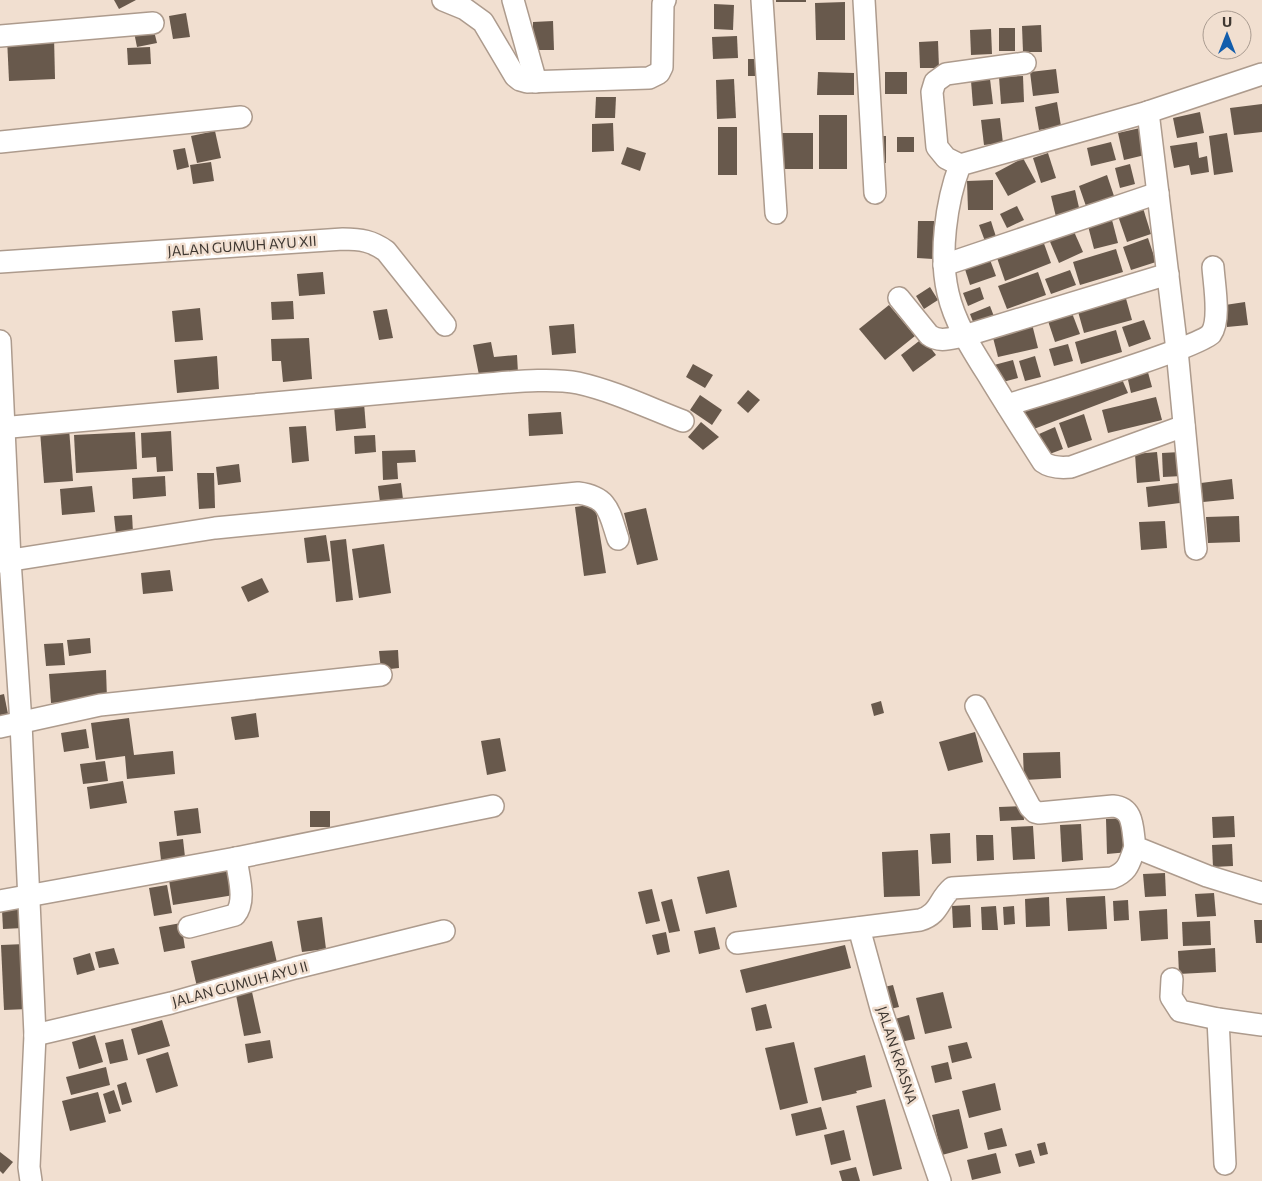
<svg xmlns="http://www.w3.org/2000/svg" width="1262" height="1181" viewBox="0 0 1262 1181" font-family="Commissioner,sans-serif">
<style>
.building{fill:#68594c}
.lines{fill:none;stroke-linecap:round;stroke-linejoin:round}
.minor-casing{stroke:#ad9b8d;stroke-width:24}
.minor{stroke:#fff;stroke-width:21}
.labels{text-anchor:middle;stroke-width:5;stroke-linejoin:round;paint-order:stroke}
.street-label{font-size:14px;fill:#3f3832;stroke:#f1dfd0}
</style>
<rect width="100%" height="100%" fill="#f1dfd0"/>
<!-- building -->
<g class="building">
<path d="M114,0H136L119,9Z"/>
<rect x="776" y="0" width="30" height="2"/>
<path d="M845,2V40H816L815,3Z"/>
<path d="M714,4L734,5L733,30L714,29Z"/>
<path d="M186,13L190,37L173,39L169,16Z"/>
<path d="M553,21L554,50H533V22Z"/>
<path d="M152,23L157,43L137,47L133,27Z"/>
<path d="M1041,25L1042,52H1023L1022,26Z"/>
<rect x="999" y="28" width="16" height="23"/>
<path d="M991,29L992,54L971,55L970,30Z"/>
<path d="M54,36L55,79L9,81L7,38Z"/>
<path d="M737,36L738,58L713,59L712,37Z"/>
<path d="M938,41L939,68H920L919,42Z"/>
<path d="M150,47L151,64L128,65L127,48Z"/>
<rect x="748" y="59" width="13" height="17"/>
<path d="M1056,69L1059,93L1033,96L1030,72Z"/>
<path d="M818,72L854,73V95H817Z"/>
<rect x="885" y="72" width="22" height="22"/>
<path d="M1023,76L1024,102L1001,104L999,77Z"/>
<path d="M734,79L736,118L717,119L716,80Z"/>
<path d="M990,79L993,104L973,106L971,81Z"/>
<path d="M596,97H616L615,118H595Z"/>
<path d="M1057,102L1061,126L1039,130L1035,107Z"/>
<path d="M1262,104V132L1234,135L1230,108Z"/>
<path d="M1200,112L1204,133L1177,138L1173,118Z"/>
<rect x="819" y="115" width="28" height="54"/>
<path d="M1000,118L1003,143L984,145L981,120Z"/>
<path d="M613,123L614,151L592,152V124Z"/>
<rect x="718" y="127" width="19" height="48"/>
<path d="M1140,128L1145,155L1124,160L1118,133Z"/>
<path d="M215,131L221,158L197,163L191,136Z"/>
<rect x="778" y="133" width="35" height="36"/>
<path d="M1227,133L1233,172L1214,175L1209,136Z"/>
<rect x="874" y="136" width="12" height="27"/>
<rect x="897" y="137" width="17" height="15"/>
<path d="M1111,142L1116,160L1091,166L1087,148Z"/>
<path d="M1197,142L1199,158L1207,156L1209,172L1191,175L1189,165L1174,168L1170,146Z"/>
<path d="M627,147L646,153L640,171L621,164Z"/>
<path d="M185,148L189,167L177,170L173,150Z"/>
<path d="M1048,153L1056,178L1041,183L1033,158Z"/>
<path d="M1023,158L1036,182L1008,196L995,173Z"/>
<path d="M211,162L214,181L193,184L190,165Z"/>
<path d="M1130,164L1135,184L1120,188L1115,168Z"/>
<path d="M1107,175L1115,199L1087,209L1079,186Z"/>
<path d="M993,180V210H968L967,181Z"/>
<path d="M1075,190L1080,212L1056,217L1051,196Z"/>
<path d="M1017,206L1024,220L1007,228L1000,214Z"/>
<path d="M1143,208L1151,234L1127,242L1118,216Z"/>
<path d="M1112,220L1118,243L1094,249L1088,226Z"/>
<path d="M918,221H934L933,259L917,258Z"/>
<path d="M991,221L997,240L986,244L979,225Z"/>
<path d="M1072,227L1083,252L1059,263L1048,237Z"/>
<path d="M1042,238L1051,263L1005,281L996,255Z"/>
<path d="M1148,238L1156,262L1131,270L1123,247Z"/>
<path d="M1116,249L1123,272L1080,285L1073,262Z"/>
<path d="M989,257L996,276L970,285L964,266Z"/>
<path d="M1070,270L1076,285L1051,294L1045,279Z"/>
<path d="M323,272L325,294L299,296L297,274Z"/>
<path d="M1038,272L1046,295L1007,309L998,286Z"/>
<path d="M930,287L938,300L924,309L916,296Z"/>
<path d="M980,287L984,299L968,306L963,293Z"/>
<path d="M1125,295L1132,320L1084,333L1077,308Z"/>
<path d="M293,301L294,319L272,320L271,302Z"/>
<path d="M1245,302L1248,325L1227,327L1225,305Z"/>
<path d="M889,305L915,336L885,360L859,329Z"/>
<path d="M990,306L995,319L975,327L970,314Z"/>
<path d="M200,308L203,340L175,342L172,311Z"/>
<path d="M387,309L393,338L379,340L373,311Z"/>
<path d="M1072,313L1080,334L1055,342L1048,321Z"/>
<path d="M1031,320L1038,348L998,357L991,330Z"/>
<path d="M1144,320L1151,339L1129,347L1122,327Z"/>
<path d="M574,324L576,353L552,355L549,326Z"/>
<path d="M1116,330L1122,352L1081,364L1075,342Z"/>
<path d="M309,338L312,379L283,382L281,361H272L271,339Z"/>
<path d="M923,338L936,355L913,372L901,355Z"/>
<path d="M491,342L494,357L517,355L518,373L479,375L473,345Z"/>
<path d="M1068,344L1073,361L1054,366L1049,349Z"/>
<path d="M217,356L219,389L177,393L174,360Z"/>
<path d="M1035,356L1041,377L1025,381L1019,361Z"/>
<path d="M1013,360L1018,378L999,383L994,365Z"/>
<path d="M693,364L713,375L705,388L686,377Z"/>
<path d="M1146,365L1152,387L1131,393L1126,371Z"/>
<path d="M1118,370L1128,393L1026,432L1017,409Z"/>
<path d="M748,390L760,400L748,413L737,403Z"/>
<path d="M700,395L722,410L712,425L690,410Z"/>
<path d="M1156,397L1162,420L1108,433L1102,410Z"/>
<path d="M364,403L366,428L336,431L334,406Z"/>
<path d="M561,412L563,434L529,436L528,414Z"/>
<path d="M1084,414L1092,440L1068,448L1059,423Z"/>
<path d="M701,422L719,437L703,450L688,437Z"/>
<path d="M306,426L309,461L292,463L289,427Z"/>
<path d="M1055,427L1063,449L1047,455L1039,434Z"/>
<path d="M69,428L73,481L44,483L40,431Z"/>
<path d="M171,431L173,471L157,472L156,457L142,458L141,433Z"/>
<path d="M135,432L137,469L76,473L74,435Z"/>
<path d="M375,435L376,452L355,454L354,436Z"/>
<path d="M415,450L416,462L397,463L398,479L383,480L382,451Z"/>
<path d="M1157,452L1160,481L1137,483L1135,454Z"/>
<path d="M1180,452L1182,476L1163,477L1162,453Z"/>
<path d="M239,464L241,482L218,485L216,467Z"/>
<path d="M197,473H214L215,508L199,509Z"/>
<path d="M165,476L166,496L133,499L132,478Z"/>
<path d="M1232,479L1234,499L1203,502L1201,483Z"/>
<path d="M401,483L403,499L380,502L378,486Z"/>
<path d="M1178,483L1180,503L1148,507L1146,487Z"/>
<path d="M92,486L95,512L62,515L60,489Z"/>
<path d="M595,504L606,573L584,576L575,507Z"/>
<path d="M646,508L658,560L637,565L624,513Z"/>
<path d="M132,515L133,532L116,534L114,516Z"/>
<path d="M1239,516L1240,542L1208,543L1206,517Z"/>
<path d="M1165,521L1167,548L1141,550L1139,522Z"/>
<path d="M326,535L330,561L307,563L304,538Z"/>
<path d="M346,539L353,600L336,602L330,541Z"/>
<path d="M384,544L391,593L359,598L352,549Z"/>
<path d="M170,570L173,591L143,594L141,573Z"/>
<path d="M262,578L269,592L248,602L241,587Z"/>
<path d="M90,638L91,653L69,656L67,640Z"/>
<path d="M63,643L65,665L46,666L44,644Z"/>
<path d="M398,650L399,668L381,670L379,651Z"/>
<path d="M106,670L107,699L51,703L49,674Z"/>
<path d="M4,694L8,714L0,715V695Z"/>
<path d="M881,701L884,713L874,716L871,704Z"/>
<path d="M256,713L259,737L235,740L231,717Z"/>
<path d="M129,718L134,755L173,751L175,774L127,779L125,756L96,760L91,723Z"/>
<path d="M86,729L89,748L64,752L61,733Z"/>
<path d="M975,732L983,762L948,771L939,742Z"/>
<path d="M500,738L506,771L487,775L481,741Z"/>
<path d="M1060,752L1061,778L1024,780L1023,753Z"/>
<path d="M105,761L108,781L83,784L80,764Z"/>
<path d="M123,781L127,803L90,809L87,787Z"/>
<path d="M1023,806L1024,820L1000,821L999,807Z"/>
<path d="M198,808L201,833L177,836L174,811Z"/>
<rect x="310" y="811" width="20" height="16"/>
<path d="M1234,816L1235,837L1213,838L1212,817Z"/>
<path d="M1127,818L1129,852L1107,854L1106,819Z"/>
<path d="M1081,824L1083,860L1062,862L1060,825Z"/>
<path d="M1033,826L1035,859L1013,860L1011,827Z"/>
<path d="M950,833L951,863L932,864L930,834Z"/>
<path d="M976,835H993L994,860L977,861Z"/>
<path d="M183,839L185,857L161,860L159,842Z"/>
<path d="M1232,844L1233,866L1213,867L1212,845Z"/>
<path d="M918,850L920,896L884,897L882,852Z"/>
<path d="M235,869L240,894L173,905L169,880Z"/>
<path d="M729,870L737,907L706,914L697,877Z"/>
<path d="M1165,873L1166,896L1145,897L1143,874Z"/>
<path d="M167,885L172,913L154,916L149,888Z"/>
<path d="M652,889L660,921L646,924L638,892Z"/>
<path d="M1214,893L1216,916L1197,917L1195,894Z"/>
<path d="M1105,896L1107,929L1068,931L1066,898Z"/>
<path d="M1049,897L1050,926L1026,927L1025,899Z"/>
<path d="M672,899L680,931L669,933L661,902Z"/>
<path d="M1128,900L1129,920L1114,921L1113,901Z"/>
<path d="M970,905L971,927L953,928L952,906Z"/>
<path d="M996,906L998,930H982L981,907Z"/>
<path d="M1014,906L1015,924L1004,925L1003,907Z"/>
<path d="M21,909L23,928L3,929L2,910Z"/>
<path d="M1167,909L1168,939L1141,941L1139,911Z"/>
<path d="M322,917L326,949L302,952L297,921Z"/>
<path d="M1254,920H1262V943H1256Z"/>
<path d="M1210,921L1211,945L1183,946L1182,922Z"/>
<path d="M181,923L185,948L164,952L159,927Z"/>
<path d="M715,927L720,949L699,954L694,931Z"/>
<path d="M666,932L670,952L657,955L652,935Z"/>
<path d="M272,941L278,967L197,987L191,961Z"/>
<path d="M25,944L28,1009L4,1010L1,945Z"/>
<path d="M845,945L851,968L746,993L740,970Z"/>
<path d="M114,948L119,964L99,968L95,952Z"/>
<path d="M1215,948L1216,972L1179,974L1178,951Z"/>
<path d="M90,953L95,970L77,975L73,958Z"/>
<path d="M893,985L899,1007L890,1009L884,987Z"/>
<path d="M252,992L261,1033L244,1036L236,995Z"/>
<path d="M943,992L952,1028L925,1034L916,998Z"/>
<path d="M766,1004L772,1028L756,1031L751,1008Z"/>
<path d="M909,1015L915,1039L900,1042L895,1019Z"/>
<path d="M162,1020L170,1046L138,1055L131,1029Z"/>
<path d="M95,1035L103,1062L79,1069L72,1042Z"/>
<path d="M123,1039L128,1060L110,1064L105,1043Z"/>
<path d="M270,1040L273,1058L248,1063L245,1044Z"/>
<path d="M794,1042L808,1103L780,1110L765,1048Z"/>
<path d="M967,1042L972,1058L952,1063L948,1046Z"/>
<path d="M168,1052L178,1086L156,1093L146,1059Z"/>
<path d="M865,1055L872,1087L856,1091L857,1093L822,1101L814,1068Z"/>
<path d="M948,1062L952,1079L935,1083L931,1066Z"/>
<path d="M106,1067L110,1085L71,1095L66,1077Z"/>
<path d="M126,1082L132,1102L122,1105L117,1085Z"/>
<path d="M995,1083L1001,1110L969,1118L962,1091Z"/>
<path d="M114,1090L121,1111L109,1114L103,1094Z"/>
<path d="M98,1092L106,1122L70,1131L62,1101Z"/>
<path d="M885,1099L902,1169L873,1176L856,1106Z"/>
<path d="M821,1107L827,1129L796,1136L791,1114Z"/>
<path d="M959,1109L968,1148L942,1155L932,1115Z"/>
<path d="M1002,1128L1007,1146L988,1150L984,1133Z"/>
<path d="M844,1130L851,1160L831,1165L824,1135Z"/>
<path d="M1045,1142L1048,1154L1040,1156L1037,1144Z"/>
<path d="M1031,1150L1035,1163L1019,1167L1015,1154Z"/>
<path d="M0,1152L13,1162L3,1174L0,1171Z"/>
<path d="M996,1153L1001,1173L972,1180L967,1160Z"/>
<path d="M856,1167L860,1181H842L839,1171Z"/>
</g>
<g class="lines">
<defs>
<g id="minor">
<path d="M443,0L465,9L483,22L515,76L520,80L527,82L649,78L659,73L662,67L663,4L665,0"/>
<path d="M513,0L536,82"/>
<path d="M762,0L776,213"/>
<path d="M864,0L875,193"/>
<path d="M0,36L153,23"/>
<path d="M1148,112L1177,350L1196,549"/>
<path d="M0,142L241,117"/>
<path d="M960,165L946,158L937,147L932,92L935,82L946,74L1025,63"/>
<path d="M0,262L343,239C361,239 372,241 386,251L445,325"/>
<path d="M944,265L1158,193"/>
<path d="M899,298L929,335C939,343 952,338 964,336L1168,274"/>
<path d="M0,341L10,560L21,723L35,1035L29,1167L31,1181"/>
<path d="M1007,405C1034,397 1201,347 1211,334C1221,320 1214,284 1213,267"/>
<path d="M1184,426L1071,467C1061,468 1051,468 1043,462C1025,434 1007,406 990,378C973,351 955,324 948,293C939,255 946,202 960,165L1148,112L1262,74"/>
<path d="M0,428L473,385C504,383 548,377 578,383C614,391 649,408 683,421"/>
<path d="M0,562L215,528L578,493C609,497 609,512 618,539"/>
<path d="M976,706L1030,807L1035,812L1039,813L1113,806C1135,808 1132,829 1135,847L1207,876L1262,893"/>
<path d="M0,727L100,705L381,675"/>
<path d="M0,901L236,858L493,806"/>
<path d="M189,927L235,915C247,901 238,875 236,858"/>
<path d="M859,928L882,1012L940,1181"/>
<path d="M737,943L920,920C940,914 938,900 952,888L1112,878C1129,871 1129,863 1135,847"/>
<path d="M1172,979L1171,997L1180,1011L1218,1019L1262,1025"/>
<path d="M1218,1019L1225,1164"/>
<path d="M35,1035L171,1003L295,968L444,931"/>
</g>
</defs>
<!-- minor casing -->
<use href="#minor" class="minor-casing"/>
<!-- minor -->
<use href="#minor" class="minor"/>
</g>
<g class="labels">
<!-- street labels -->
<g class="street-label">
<text transform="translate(242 246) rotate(-4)" y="5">JALAN GUMUH AYU XII</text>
<text transform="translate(240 984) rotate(-15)" y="5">JALAN GUMUH AYU II</text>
<text transform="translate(897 1055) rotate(72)" y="5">JALAN KRASNA</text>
</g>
</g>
<!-- north arrow -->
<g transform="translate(1227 35)"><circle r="24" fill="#f1dfd0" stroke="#aa9c91"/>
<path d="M0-4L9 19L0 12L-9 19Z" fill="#125dac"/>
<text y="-8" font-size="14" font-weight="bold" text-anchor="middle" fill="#3f3832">U</text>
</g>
</svg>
